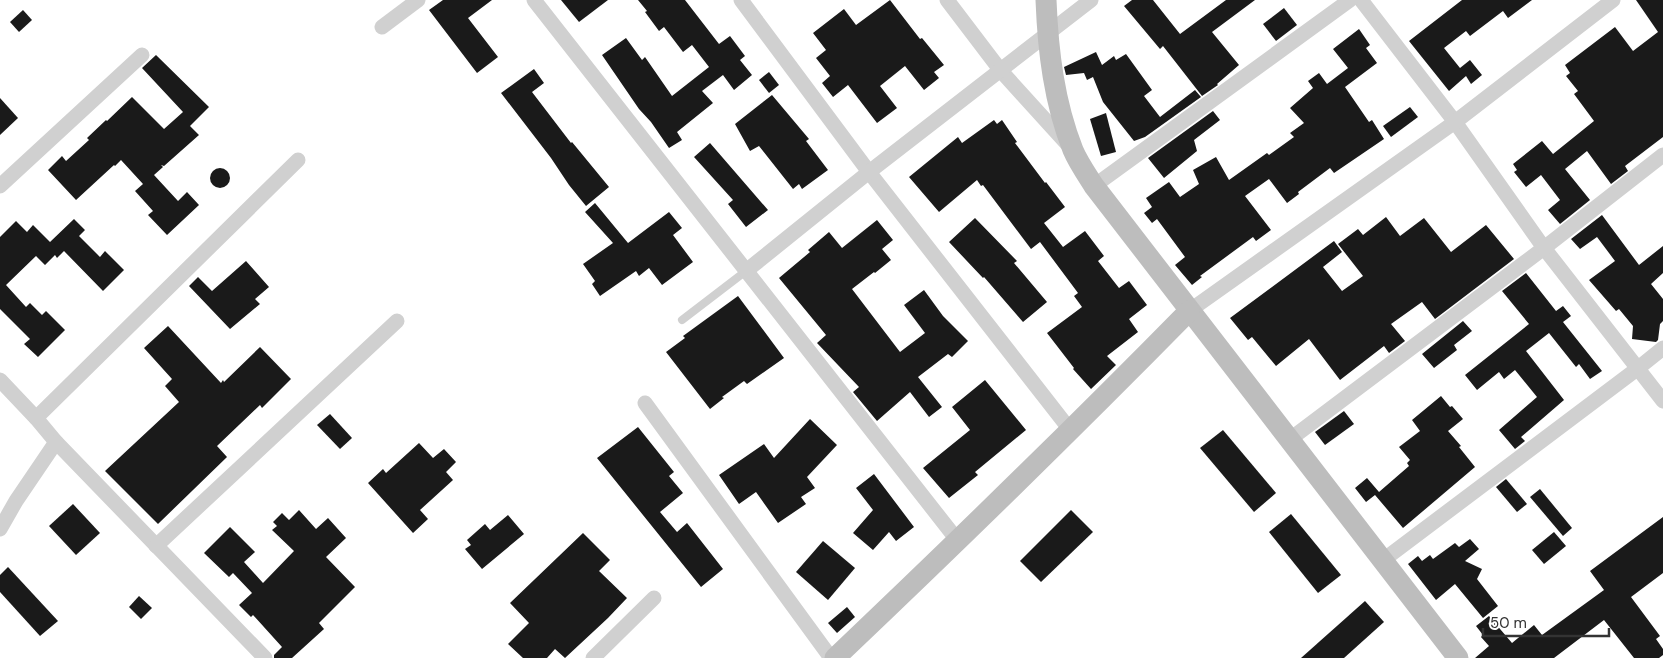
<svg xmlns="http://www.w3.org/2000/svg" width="1663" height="658" viewBox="0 0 1663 658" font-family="'DM Sans',sans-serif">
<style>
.building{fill:#1a1a1a}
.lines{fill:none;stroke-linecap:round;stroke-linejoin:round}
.lane{stroke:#d0d0d0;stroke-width:8}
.street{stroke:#d0d0d0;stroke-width:15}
.secondary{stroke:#bdbdbd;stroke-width:21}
</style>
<rect width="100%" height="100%" fill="#fff"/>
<!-- building -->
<g class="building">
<path d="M443,0H492L468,18L498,57L477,73L429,10Z"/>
<path d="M561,0H608L579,22Z"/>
<path d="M638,0H685L719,44L730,36L745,56L740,60L752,75L734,90L723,75L702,91L713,103L677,132L682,140L669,148L651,122L639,109L602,55L626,38L642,60L645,57L672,96L709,67L692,45L683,52L664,27L659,31L645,12L647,11Z"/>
<path d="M890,0L920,39L922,38L944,65L934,72L939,78L924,90L905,66L880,86L897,108L877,123L848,85L833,97L822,83L830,76L816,58L826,50L813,33L844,9L856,25Z"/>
<path d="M1132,0H1153L1180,34L1226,0H1255L1212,32L1239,65L1217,84L1218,85L1202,96L1163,46L1160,49L1124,6Z"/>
<path d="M1462,0H1532L1508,18L1503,11L1470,36L1466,31L1444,48L1460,68L1470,60L1482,75L1471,84L1466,76L1449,91L1409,41Z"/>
<path d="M1636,0H1663V137L1625,166L1628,171L1611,184L1587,151L1565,169L1590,200L1560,224L1548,210L1560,200L1541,175L1526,187L1514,172L1517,170L1513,164L1542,141L1553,154L1594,121L1574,94L1578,91L1566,76L1570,73L1565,65L1615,27L1633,51L1658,32Z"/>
<path d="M1284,8L1297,25L1276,41L1263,24Z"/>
<path d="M23,10L32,20L19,32L10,22Z"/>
<path d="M1359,29L1370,45L1366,48L1377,63L1345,87L1369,122L1372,120L1384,139L1334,173L1330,168L1298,192L1299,194L1287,203L1269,179L1245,196L1271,230L1256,241L1253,237L1200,276L1202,277L1192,285L1175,265L1185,257L1157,219L1152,223L1144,213L1152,207L1146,198L1169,182L1180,197L1199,184L1193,170L1216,157L1229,180L1267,153L1269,155L1294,137L1290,133L1304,123L1290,108L1313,88L1308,81L1319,73L1327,84L1348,68L1333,49Z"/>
<path d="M1096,52L1102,65L1114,56L1116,60L1126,54L1152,90L1144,96L1160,117L1195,90L1201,97L1145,137L1134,141L1103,102L1093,77L1087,80L1084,73L1066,75L1064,67Z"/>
<path d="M156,55L209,107L190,126L199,135L164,166L161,165L163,167L154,175L178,201L187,192L199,205L167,235L148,215L153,211L135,191L143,184L121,160L115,166L114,165L76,200L48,170L62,156L66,161L89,140L87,138L106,120L107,121L132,97L164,129L183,112L142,68Z"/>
<path d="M534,69L544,83L532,92L571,143L572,142L609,187L586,206L569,185L551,158L501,93Z"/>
<path d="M769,72L779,85L769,93L759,80Z"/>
<path d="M772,95L809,139L806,141L828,170L802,189L799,184L793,189L759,146L750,151L735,124Z"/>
<path d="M0,98L18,118L0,135Z"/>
<path d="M1410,107L1418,117L1391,137L1383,126Z"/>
<path d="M1213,111L1220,120L1194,140L1197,151L1164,178L1148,158Z"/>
<path d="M1106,113L1116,152L1101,156L1090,119Z"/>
<path d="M994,120L997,124L1002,120L1017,142L1015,143L1045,183L1046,182L1065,207L1044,223L1063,247L1085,231L1104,256L1098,261L1119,288L1129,281L1147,305L1129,319L1138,332L1107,356L1116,365L1091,389L1073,369L1074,368L1047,333L1082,307L1074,296L1078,293L1040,242L1031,249L983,185L981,186L977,180L939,212L909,177L958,137L962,143Z"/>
<path d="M710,143L768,210L746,227L728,204L733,200L694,157Z"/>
<circle cx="220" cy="178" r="10"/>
<path d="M595,203L628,243L669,212L682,228L673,235L693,262L662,285L649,268L639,276L636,271L600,296L592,284L595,281L583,264L613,243L585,212Z"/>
<path d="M1602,215L1639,265L1663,246V273L1651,284L1663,299V321L1660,324L1658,340L1656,342L1632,339L1633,326L1619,309L1616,311L1589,280L1615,261L1597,237L1580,249L1571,239Z"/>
<path d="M1386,217L1400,236L1424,218L1451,252L1486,225L1514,259L1435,319L1422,302L1391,324L1405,341L1389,353L1384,346L1340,380L1309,339L1276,366L1252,337L1248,340L1230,318L1334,241L1342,252L1323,267L1342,291L1363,276L1338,244L1358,229L1363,235Z"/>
<path d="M975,218L1017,261L1014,263L1047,302L1023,322L984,277L983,278L949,242Z"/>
<path d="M74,219L85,230L79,236L100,257L105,251L124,270L103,291L64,251L57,258L55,255L45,265L36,256L6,285L26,307L30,303L42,315L46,311L65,330L38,357L24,344L30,339L0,309V237L16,221L27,232L33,225L50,242Z"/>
<path d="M877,220L893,240L882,249L891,260L875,273L874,272L852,289L900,352L925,333L904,305L924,290L943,316L968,341L952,357L948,354L918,377L942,407L929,417L910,392L877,421L853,392L859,387L817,343L826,335L779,278L810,252L808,250L829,232L842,248Z"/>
<path d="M246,261L269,287L255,299L260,304L230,329L189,286L198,277L212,291Z"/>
<path d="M1526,273L1556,311L1563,306L1571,316L1563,322L1602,371L1590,379L1579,364L1576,367L1549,333L1526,351L1564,400L1521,437L1525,441L1515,449L1499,430L1537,397L1515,370L1504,379L1499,372L1477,390L1465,375L1529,324L1502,291Z"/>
<path d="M738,296L784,358L747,384L744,381L722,397L724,398L710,409L666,352L685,338L683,336Z"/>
<path d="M1463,321L1472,331L1454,345L1457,350L1434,368L1422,354Z"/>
<path d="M168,326L221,383L223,380L224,382L260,347L291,379L262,408L260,405L217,446L227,457L158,524L105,471L179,402L165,386L172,379L144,348Z"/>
<path d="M985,380L1026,430L975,472L978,475L949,498L923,468L970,430L952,407Z"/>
<path d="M1441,396L1450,407L1452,406L1463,419L1448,431L1461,446L1459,447L1475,467L1403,528L1375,495L1366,502L1355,488L1367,478L1379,492L1409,466L1407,463L1410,460L1399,447L1420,431L1412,420Z"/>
<path d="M1344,411L1354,424L1325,445L1315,432Z"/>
<path d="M330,414L352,438L340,449L317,425Z"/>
<path d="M810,419L837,445L807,477L815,488L801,497L806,504L778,523L756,492L739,504L719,475L764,444L774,458Z"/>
<path d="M638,427L674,472L669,476L683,493L660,512L677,532L687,523L723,569L701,587L597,458Z"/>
<path d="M1223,430L1276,493L1254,512L1200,448Z"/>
<path d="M419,443L433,458L444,449L456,462L446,472L453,480L420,510L428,519L413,533L368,483L383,469L386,473Z"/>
<path d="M874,474L914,527L896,541L889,532L873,550L853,533L873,510L856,488Z"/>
<path d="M1506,479L1527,504L1517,512L1496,487Z"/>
<path d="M1540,489L1572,528L1563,536L1530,497Z"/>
<path d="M73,504L100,533L76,555L49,526Z"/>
<path d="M299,510L316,529L328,518L346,538L326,557L355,587L319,623L324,629L292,658H274V655L282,647L253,615L251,617L239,605L252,593L233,573L229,577L204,553L230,527L255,552L244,562L263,583L294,551L272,530L277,526L273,522L282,513L289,520Z"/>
<path d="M1071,510L1093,532L1041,582L1020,561Z"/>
<path d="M1291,514L1341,575L1318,593L1269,532Z"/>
<path d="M508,515L524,534L482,569L465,549L471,545L467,540L485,524L490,530Z"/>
<path d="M1663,517V573L1631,597L1660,636L1656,639L1663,649V655L1659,658H1634L1604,620L1554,658H1475L1489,646L1481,637L1483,635L1476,626L1489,616L1512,643L1534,625L1542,635L1604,590L1590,571Z"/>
<path d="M1554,532L1566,546L1544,564L1532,550Z"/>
<path d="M583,533L610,560L599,571L627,598L608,618L565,658L555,649L547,658H523L508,644L529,623L510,603Z"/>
<path d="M1470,539L1479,549L1465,561L1482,569L1477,579L1498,606L1483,618L1455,584L1436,600L1408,564L1418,556L1422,561L1430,555L1433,559L1455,543L1459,547Z"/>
<path d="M823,541L855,568L828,600L796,572Z"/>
<path d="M8,567L58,621L40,636L0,592V575Z"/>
<path d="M139,596L152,608L141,619L129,607Z"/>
<path d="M1365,601L1384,622L1344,658H1301Z"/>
<path d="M847,607L855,617L837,633L828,623Z"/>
</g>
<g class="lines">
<!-- lane -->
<path class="lane" d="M682,320L746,271"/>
<!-- street -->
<g class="street">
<path d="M534,0L958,541"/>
<path d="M741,0L869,172L1071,431"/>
<path d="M947,0L1001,71L1069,146"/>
<path d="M1361,0L1455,122L1544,248L1663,401"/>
<path d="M382,27L418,0"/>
<path d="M0,186L142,55"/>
<path d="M1094,186L1350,0"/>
<path d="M746,271L869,172L1091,0"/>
<path d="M1189,311L1455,122L1613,0"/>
<path d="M0,380L36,418L56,442L265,658"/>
<path d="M645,403L831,658"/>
<path d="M36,418L298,160"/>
<path d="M1289,440L1544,248L1663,155"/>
<path d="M0,529L16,501L56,442"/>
<path d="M156,546L397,321"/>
<path d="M1382,561L1637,369L1663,348"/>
<path d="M593,658L654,598"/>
</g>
<!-- secondary -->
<g class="secondary">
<path d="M1046,0C1048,51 1054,102 1073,150C1078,162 1087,175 1094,186L1458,658"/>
<path d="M835,658C955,544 1073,429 1189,311"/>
</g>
</g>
<!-- scale -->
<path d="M1483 628v8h126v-8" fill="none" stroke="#333333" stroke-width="2.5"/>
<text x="1490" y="628" font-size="15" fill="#333333" stroke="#ffffff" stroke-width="4" paint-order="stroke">50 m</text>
</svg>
